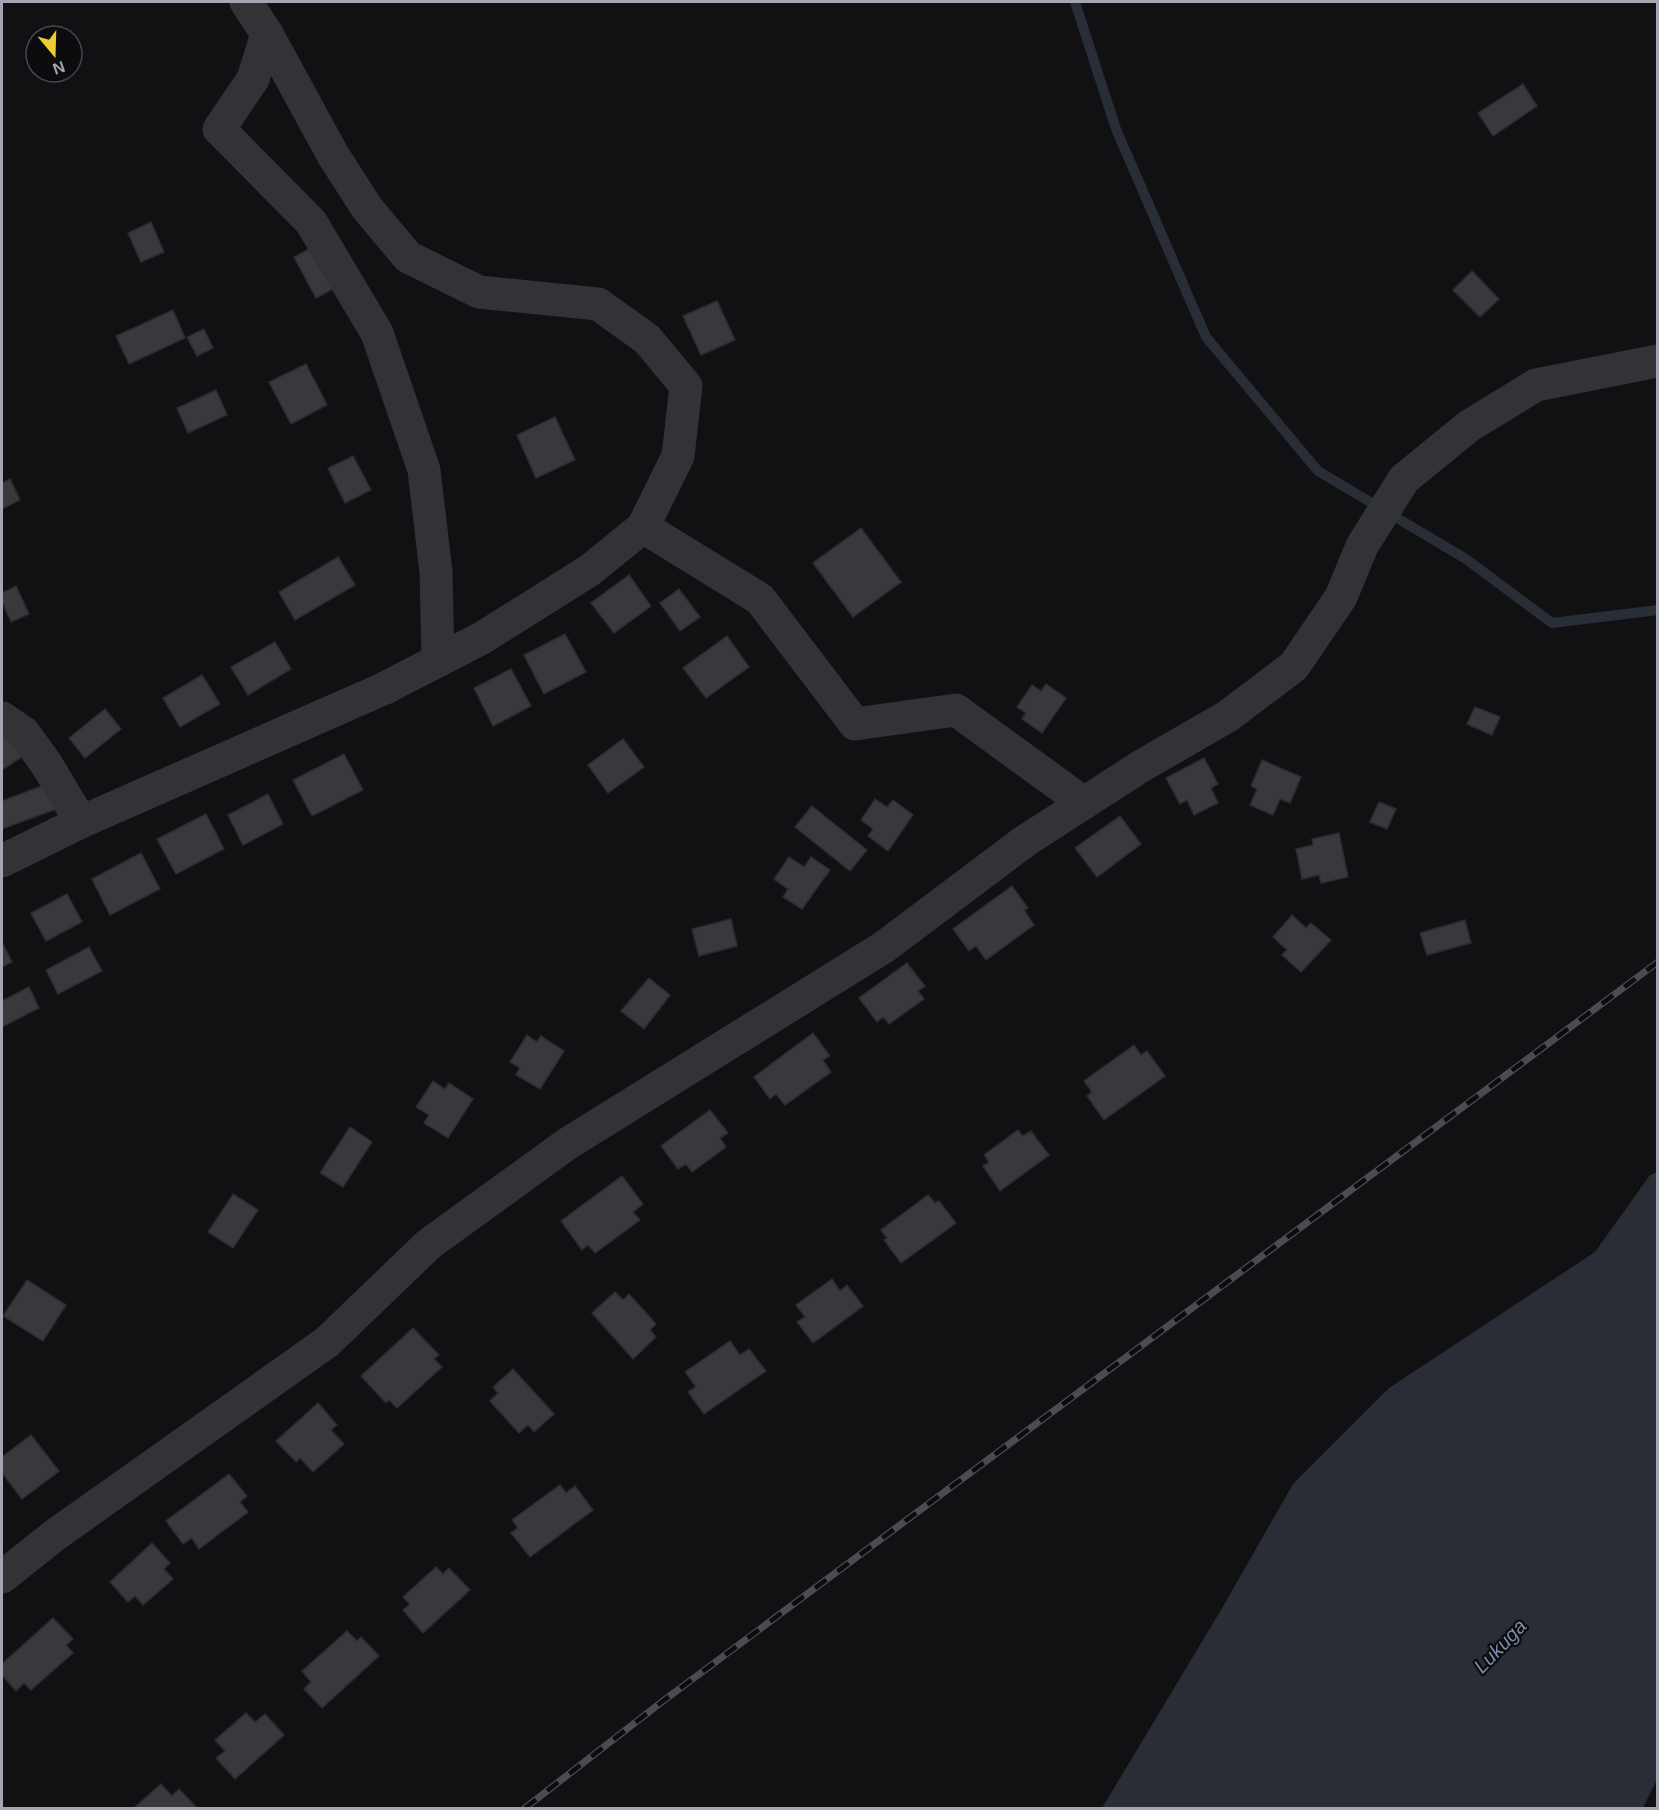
<svg xmlns="http://www.w3.org/2000/svg" width="1659" height="1810" viewBox="0 0 1659 1810" font-family="Helvetica,sans-serif">
<style>
.water{fill:#282d36}
.lines{fill:none;stroke-linecap:round;stroke-linejoin:round}
.stream{stroke:#282d36;stroke-width:10}
.building{fill:#39393d;stroke:#2c2b2f;stroke-width:1.5}
.minor{stroke:#323237;stroke-width:33}
.rail-casing{stroke:#4b4c52;stroke-width:7}
.rail{stroke:#0c0c0e;stroke-width:4.5;stroke-dasharray:14;stroke-linecap:butt}
.labels{text-anchor:middle;stroke-width:4.5;stroke-linejoin:round;paint-order:stroke}
.water-label{font-size:20px;font-style:italic;fill:#7a8dae;stroke:#0c0c0e}
</style>
<rect width="100%" height="100%" fill="#111113"/>
<!-- water -->
<path class="water" d="M1657,1172L1658,1777L1643,1808H1102L1221,1610L1293,1484L1389,1388L1595,1252L1650,1175Z"/>
<g class="lines">
<!-- stream -->
<path class="stream" d="M1075,2L1116,129L1206,337L1318,471L1466,559L1552,623L1658,610"/>
</g>
<!-- building -->
<g class="building">
<path d="M1523,84L1537,106L1493,136L1478,113Z"/>
<path d="M151,222L164,252L141,262L128,233Z"/>
<path d="M323,242L344,283L316,298L294,257Z"/>
<path d="M1472,271L1499,299L1480,317L1453,290Z"/>
<path d="M717,301L735,340L701,355L683,316Z"/>
<path d="M173,310L185,338L129,364L116,336Z"/>
<path d="M204,329L213,348L197,356L187,337Z"/>
<path d="M306,364L327,405L291,424L269,382Z"/>
<path d="M216,390L227,415L188,433L177,408Z"/>
<path d="M555,417L575,460L536,478L517,435Z"/>
<path d="M353,456L371,490L345,503L328,468Z"/>
<path d="M10,479L20,500L2,509V483Z"/>
<path d="M861,528L901,582L853,617L813,563Z"/>
<path d="M338,557L355,585L295,620L279,592Z"/>
<path d="M629,575L651,606L614,633L591,603Z"/>
<path d="M16,586L29,614L11,622L2,601V593Z"/>
<path d="M679,589L700,617L680,631L660,603Z"/>
<path d="M565,634L586,672L544,694L524,655Z"/>
<path d="M727,636L749,667L706,698L683,668Z"/>
<path d="M275,642L291,669L248,695L231,667Z"/>
<path d="M511,669L531,706L493,726L474,688Z"/>
<path d="M202,675L220,704L180,727L163,698Z"/>
<path d="M1046,684L1066,698L1042,733L1022,719L1026,713L1017,707L1032,685L1041,691Z"/>
<path d="M1475,707L1500,717L1492,735L1467,724Z"/>
<path d="M105,709L121,729L85,758L69,738Z"/>
<path d="M2,729L23,756L2,770Z"/>
<path d="M623,739L644,767L608,793L588,765Z"/>
<path d="M344,754L363,790L312,816L293,780Z"/>
<path d="M1204,758L1218,784L1211,788L1218,803L1194,815L1187,800L1180,804L1166,778Z"/>
<path d="M1262,760L1301,777L1290,803L1280,799L1273,815L1250,805L1257,789L1251,786Z"/>
<path d="M47,784L56,809L2,829V801Z"/>
<path d="M268,794L283,824L243,845L228,815Z"/>
<path d="M875,799L887,807L893,800L913,815L888,851L868,836L873,829L861,820Z"/>
<path d="M1379,802L1396,809L1387,829L1370,822Z"/>
<path d="M812,806L867,850L850,871L795,827Z"/>
<path d="M206,814L224,849L176,874L157,839Z"/>
<path d="M1120,816L1141,844L1097,877L1075,848Z"/>
<path d="M1339,833L1348,877L1321,883L1319,875L1302,879L1296,849L1313,845L1312,839Z"/>
<path d="M141,853L160,889L110,915L92,879Z"/>
<path d="M789,857L804,867L811,857L830,870L802,909L783,897L788,889L774,879Z"/>
<path d="M1012,886L1028,908L1024,910L1034,925L986,960L976,946L969,951L953,929Z"/>
<path d="M67,894L82,922L46,941L31,913Z"/>
<path d="M1292,915L1306,928L1311,923L1331,940L1301,972L1282,955L1287,950L1273,937Z"/>
<path d="M731,919L737,946L699,956L692,929Z"/>
<path d="M1465,920L1471,943L1427,955L1420,933Z"/>
<path d="M2,942L12,962L2,967Z"/>
<path d="M89,947L102,971L58,994L46,970Z"/>
<path d="M907,963L925,986L918,991L924,999L889,1024L883,1017L877,1022L859,998Z"/>
<path d="M649,978L670,995L644,1029L621,1011Z"/>
<path d="M29,987L39,1008L2,1027V1001Z"/>
<path d="M813,1033L830,1056L823,1060L831,1072L785,1105L776,1094L770,1099L754,1077Z"/>
<path d="M527,1035L537,1042L541,1036L564,1051L540,1089L516,1075L520,1068L510,1062Z"/>
<path d="M1134,1045L1141,1055L1147,1051L1165,1076L1104,1120L1087,1096L1092,1092L1084,1081Z"/>
<path d="M433,1081L445,1089L449,1083L473,1099L448,1138L424,1123L429,1115L416,1107Z"/>
<path d="M710,1110L728,1133L720,1138L726,1147L692,1172L686,1164L678,1169L661,1146Z"/>
<path d="M350,1127L372,1142L343,1187L320,1173Z"/>
<path d="M1018,1130L1023,1136L1031,1131L1049,1155L1000,1191L983,1166L989,1162L984,1155Z"/>
<path d="M622,1176L643,1204L633,1212L640,1220L595,1253L588,1245L582,1250L561,1221Z"/>
<path d="M233,1194L258,1210L233,1248L208,1232Z"/>
<path d="M928,1195L935,1203L939,1201L956,1223L901,1263L884,1240L887,1238L881,1230Z"/>
<path d="M832,1279L840,1291L847,1285L863,1306L813,1343L797,1322L805,1317L796,1305Z"/>
<path d="M27,1280L66,1305L43,1341L3,1316Z"/>
<path d="M615,1292L623,1300L629,1294L656,1324L650,1330L656,1337L633,1359L592,1313Z"/>
<path d="M413,1328L439,1355L434,1359L442,1367L397,1408L389,1400L386,1403L361,1376Z"/>
<path d="M730,1341L740,1355L749,1349L766,1371L704,1414L688,1392L696,1387L685,1372Z"/>
<path d="M513,1369L554,1414L534,1432L528,1425L519,1433L490,1401L498,1393L493,1387Z"/>
<path d="M318,1403L337,1425L331,1430L344,1444L313,1472L300,1458L296,1462L276,1441Z"/>
<path d="M31,1435L59,1471L22,1499L2,1473V1457Z"/>
<path d="M229,1474L247,1496L240,1502L248,1512L199,1549L192,1538L183,1544L166,1521Z"/>
<path d="M560,1485L566,1493L575,1486L593,1510L530,1557L511,1533L518,1528L512,1520Z"/>
<path d="M152,1543L170,1563L164,1569L173,1579L143,1605L135,1596L128,1602L110,1582Z"/>
<path d="M436,1567L443,1574L449,1568L470,1590L423,1633L403,1610L410,1604L403,1597Z"/>
<path d="M53,1618L73,1639L66,1645L73,1653L31,1690L24,1683L16,1691L2,1675V1664Z"/>
<path d="M347,1631L357,1641L361,1637L379,1656L322,1708L304,1689L311,1682L302,1671Z"/>
<path d="M246,1713L255,1722L265,1714L284,1735L235,1779L216,1758L225,1751L215,1740Z"/>
<path d="M161,1784L172,1796L179,1789L197,1808H134Z"/>
</g>
<g class="lines">
<!-- minor -->
<g class="minor">
<path d="M267,34L253,79L219,129L311,222L377,333L424,470L436,572L438,661"/>
<path d="M643,527L760,599L855,724L956,710L1084,803"/>
<path d="M2,718L24,733L47,765L81,822"/>
<path d="M2,861L81,822L383,689L482,638L590,570L643,527L678,456L686,386L647,339L598,304L479,292L408,257L367,208L333,155L267,34L246,2"/>
<path d="M2,1577L55,1535L327,1342L429,1244L567,1144L884,947L1025,841L1143,765L1228,716L1294,666L1341,597L1362,546L1404,479L1469,426L1536,385L1658,361"/>
</g>
<defs>
<path id="rail" d="M525,1808L663,1701L1658,962"/>
</defs>
<!-- rail casing -->
<use href="#rail" class="rail-casing"/>
<!-- rail -->
<use href="#rail" class="rail"/>
</g>
<g class="labels">
<!-- water labels -->
<g class="water-label">
<text transform="translate(1500 1646) rotate(-46)" y="7">Lukuga</text>
</g>
</g>
<!-- border -->
<rect width="1659" height="1810" fill="none" stroke="#a3a5b3" stroke-width="6"/>
<!-- north arrow -->
<g transform="translate(54 54) rotate(161)"><circle r="28" fill="#0c0c0e" stroke="#484950" stroke-width="1.5"/>
<path d="M0-4.5L10 22L0 15L-10 22Z" fill="#eece2e"/>
<text y="-9" font-size="16" font-weight="bold" text-anchor="middle" fill="#a3a5b3">N</text>
</g>
</svg>
